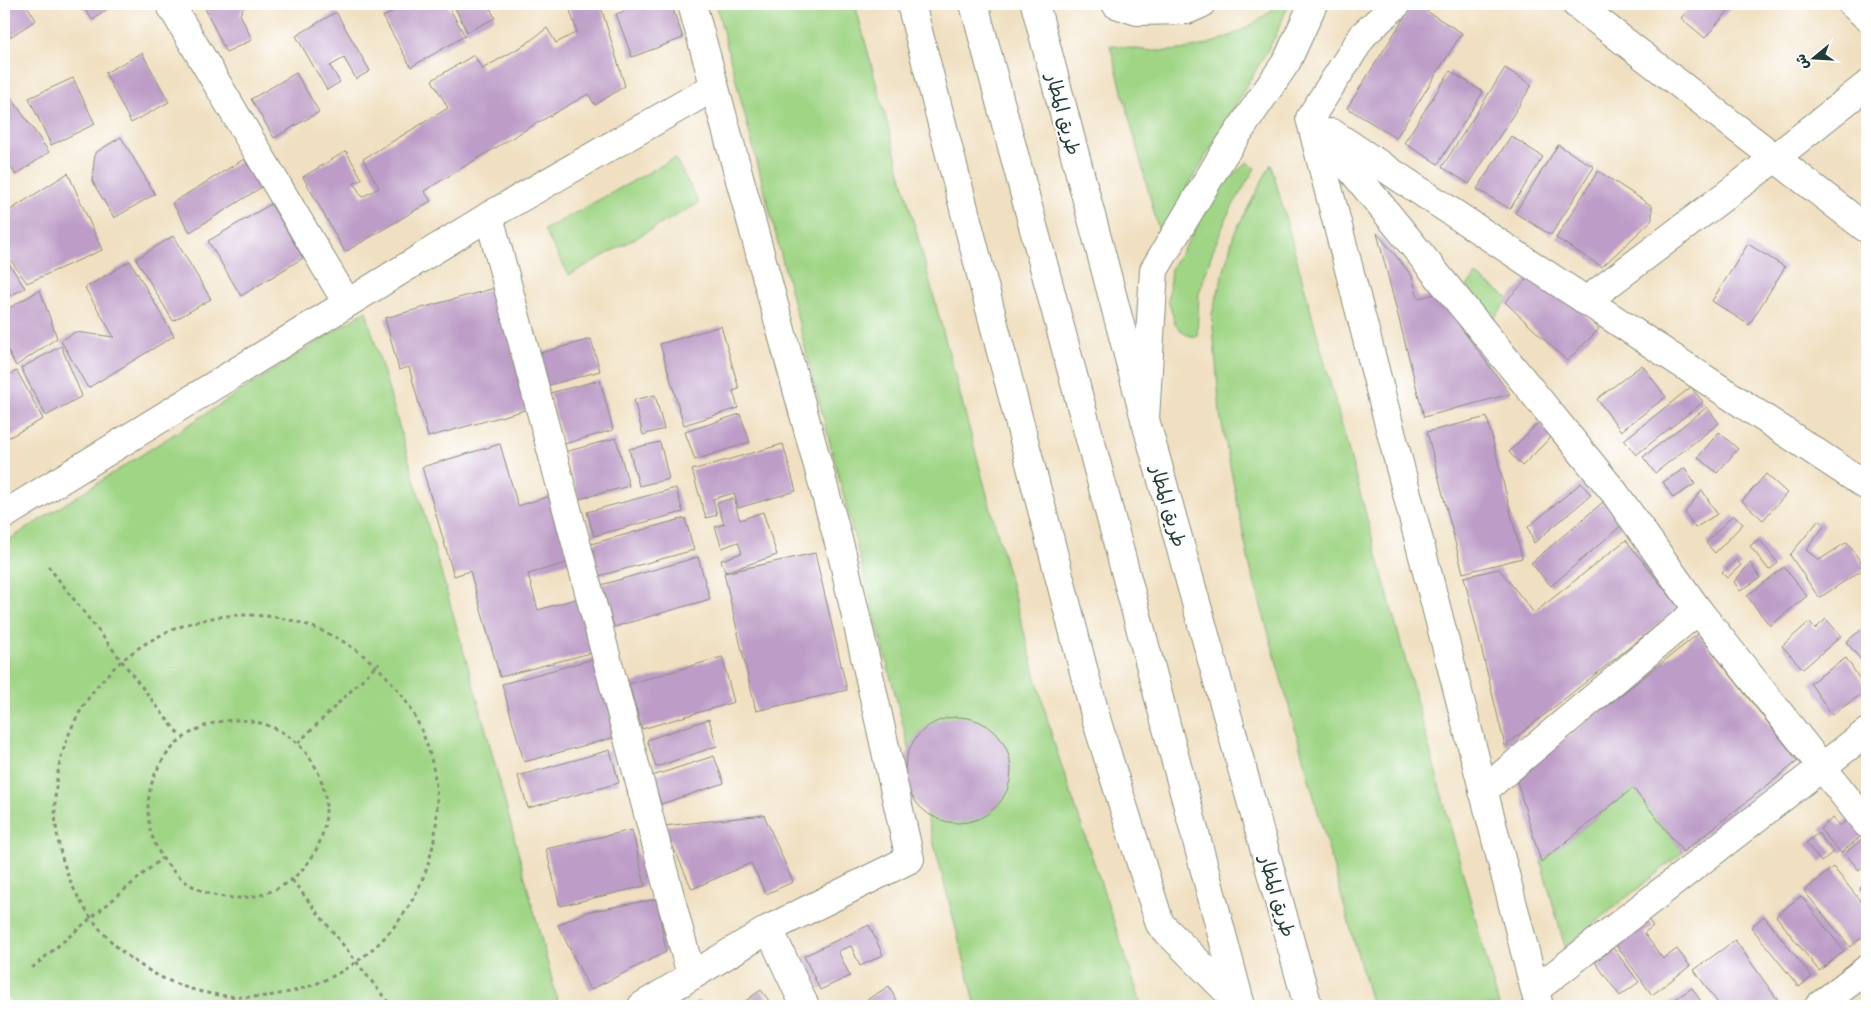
<svg xmlns="http://www.w3.org/2000/svg" width="1871" height="1010" viewBox="0 0 1871 1010" font-family="'Gochi Hand','Playpen Sans Arabic',sans-serif">
<style>
.green{fill:#a0d586;stroke:#60895d}
.building{fill:#bd9dc7}
.lines{fill:none;stroke-linecap:round;stroke-linejoin:round}
.minor-casing{stroke:#888e7a;stroke-width:30}
.major-casing{stroke:#888e7a;stroke-width:30}
.highway-casing{stroke:#888e7a;stroke-width:30}
.path{stroke:#888e7a;stroke-width:3;stroke-dasharray:4 4;stroke-linecap:butt}
.minor{stroke:#fff;stroke-width:28}
.major{stroke:#fff;stroke-width:28}
.highway{stroke:#fff;stroke-width:28}
.labels{text-anchor:middle;stroke-width:4.5;stroke-linejoin:round;paint-order:stroke}
.street-label{font-size:19px;fill:#1f3d34;stroke:#fff}
</style>
<rect width="100%" height="100%" fill="#fff"/>
<filter id="ink" filterUnits="userSpaceOnUse"><feTurbulence type="fractalNoise" baseFrequency=".02" numOctaves="2"/><feDisplacementMap in="SourceGraphic" scale="10" xChannelSelector="R" yChannelSelector="G"/><feConvolveMatrix kernelMatrix="1 2 1 2 8 2 1 2 1" color-interpolation-filters="sRGB"/></filter>
<filter id="wash" filterUnits="userSpaceOnUse"><feTurbulence type="fractalNoise" baseFrequency=".0096" numOctaves="4" result="noise"/><feDisplacementMap in="SourceGraphic" scale="20" xChannelSelector="R" yChannelSelector="G"/><feGaussianBlur stdDeviation="1.12" result="paint"/><feColorMatrix in="noise" values="0 0 0 0 0 0 0 0 0 0 0 0 0 0 0 0 0 1.4 0 .05"/><feComposite in="paint" operator="in"/></filter>
<g filter="url(#wash)">
<rect width="100%" height="100%" fill="#f0e0c1"/>
<!-- green -->
<g class="green">
<path d="M716,4H855L1053,740L1142,1006H976Z"/>
<path d="M1278,4H1289L1275,37L1160,235L1110,45C1126,47 1143,51 1159,51C1201,52 1249,33 1278,4Z"/>
<path d="M675,158L699,203L569,275L544,230Z"/>
<path d="M1247,162L1255,168L1228,214L1212,253L1199,293L1197,337L1187,335L1176,326L1168,300L1171,269L1191,237L1216,191Z"/>
<path d="M1271,164L1499,1006H1372L1249,563L1220,414L1212,314L1234,234Z"/>
<path d="M1476,275L1509,299L1492,321L1467,286Z"/>
<path d="M366,311L480,708L559,1006H14L4,989V543Z"/>
<path d="M1633,788L1683,852L1565,947L1541,862Z"/>
</g>
<g id="blocks">
<!-- building -->
<g class="building">
<path d="M4,4H26L36,20L4,41Z"/>
<path d="M80,4H107L110,7L93,20Z"/>
<path d="M203,4H246L240,14L252,40L226,52Z"/>
<path d="M407,4H447L465,36L411,67L383,17Z"/>
<path d="M453,4H488L495,18L467,32Z"/>
<path d="M568,4H600L625,86L595,105L588,94L520,133L424,191L431,201L345,252L303,177L346,151L362,179L354,183L362,197L379,188L363,159L448,108L432,80L474,55L482,69L526,44L547,28L556,43L577,32Z"/>
<path d="M644,4H671L683,38L632,57L616,14Z"/>
<path d="M1413,4H1415L1462,33L1396,138L1347,108Z"/>
<path d="M1693,4H1734L1705,38L1681,18Z"/>
<path d="M336,12L370,71L356,79L344,58L330,66L340,82L327,90L296,36Z"/>
<path d="M142,53L169,102L131,123L105,73Z"/>
<path d="M1505,68L1532,85L1469,184L1442,167Z"/>
<path d="M1450,71L1483,92L1438,164L1404,143Z"/>
<path d="M296,73L319,112L274,138L251,99Z"/>
<path d="M73,78L95,124L51,145L29,98Z"/>
<path d="M8,93L49,152L16,175L4,157V96Z"/>
<path d="M1511,136L1543,157L1510,209L1477,189Z"/>
<path d="M121,137L155,194L114,218L92,181L95,153Z"/>
<path d="M1558,145L1594,167L1551,235L1515,213Z"/>
<path d="M244,159L262,187L190,232L172,203Z"/>
<path d="M1598,171L1652,206V220L1602,267L1556,238Z"/>
<path d="M68,173L102,250L27,283L4,251V214Z"/>
<path d="M271,204L303,258L241,296L208,241Z"/>
<path d="M1377,233L1412,276L1418,298L1436,294L1510,394L1424,417Z"/>
<path d="M173,236L211,299L173,321L136,259Z"/>
<path d="M1748,244L1785,267L1749,325L1712,301Z"/>
<path d="M4,256L25,288L4,299Z"/>
<path d="M130,261L174,336L88,388L61,341L75,332L114,337L85,288Z"/>
<path d="M1537,269L1599,329L1567,361L1505,302Z"/>
<path d="M495,288L529,409L428,437L409,367L399,370L385,318Z"/>
<path d="M40,290L57,338L16,366L4,343V311Z"/>
<path d="M721,326L739,389L733,391L738,408L684,425L660,344Z"/>
<path d="M591,339L600,371L546,386L537,354Z"/>
<path d="M61,346L82,396L46,416L21,368Z"/>
<path d="M1642,365L1666,397L1621,431L1597,399Z"/>
<path d="M17,371L43,419L4,440V377Z"/>
<path d="M600,380L613,430L564,444L550,393Z"/>
<path d="M1691,387L1703,402L1636,455L1624,440Z"/>
<path d="M655,395L664,429L643,435L634,400Z"/>
<path d="M1707,407L1719,423L1655,473L1643,457Z"/>
<path d="M740,414L750,442L695,460L685,432Z"/>
<path d="M1487,417L1522,558L1463,573L1427,432Z"/>
<path d="M1539,422L1552,436L1522,466L1509,452Z"/>
<path d="M1719,432L1738,449L1717,473L1698,457Z"/>
<path d="M616,438L629,486L579,499L565,452Z"/>
<path d="M660,442L669,479L639,486L629,449Z"/>
<path d="M500,444L518,506L550,496L570,562L528,574L538,610L579,598L594,652L500,677L470,571L454,576L422,467Z"/>
<path d="M783,444L796,491L738,508L734,493L713,499L717,515L706,518L692,470Z"/>
<path d="M1685,468L1695,484L1673,498L1663,482Z"/>
<path d="M1766,474L1787,493L1763,520L1742,501Z"/>
<path d="M1581,483L1591,495L1534,543L1528,527Z"/>
<path d="M676,488L683,512L594,536L587,512Z"/>
<path d="M1702,490L1717,514L1695,528L1685,512Z"/>
<path d="M1609,497L1622,525L1551,586L1531,563Z"/>
<path d="M733,498L740,520L763,512L777,555L725,572L721,560L742,553L738,542L722,548L715,527L724,524L717,503Z"/>
<path d="M1733,515L1743,524L1715,553L1706,543Z"/>
<path d="M685,518L694,550L599,576L591,544Z"/>
<path d="M1819,520L1825,525L1806,550L1819,560L1847,542L1865,568L1819,598L1790,555Z"/>
<path d="M1759,539L1778,563L1769,570L1750,546Z"/>
<path d="M1626,540L1679,608L1505,746L1464,577L1499,569L1534,613Z"/>
<path d="M815,553L847,690L756,711L724,573Z"/>
<path d="M698,557L710,599L614,627L601,585Z"/>
<path d="M1736,560L1741,565L1727,578L1722,573Z"/>
<path d="M1750,563L1760,578L1740,591L1734,582Z"/>
<path d="M1784,567L1807,596L1770,626L1747,596Z"/>
<path d="M1826,619L1841,636L1803,669L1782,646L1809,622L1815,629Z"/>
<path d="M1867,625V667L1846,642Z"/>
<path d="M1698,634L1798,761L1683,852L1633,788L1541,862L1516,778Z"/>
<path d="M722,657L734,702L642,729L629,684Z"/>
<path d="M597,658L619,736L524,762L502,684Z"/>
<path d="M1846,658L1867,690L1832,715L1810,683Z"/>
<circle cx="958" cy="770" r="53"/>
<path d="M709,719L717,746L656,767L647,740Z"/>
<path d="M610,750L619,783L528,808L518,776Z"/>
<path d="M714,756L724,783L661,804L652,776Z"/>
<path d="M1855,813L1867,831L1841,853L1820,829L1833,818L1840,826Z"/>
<path d="M764,815L793,882L766,894L751,863L692,889L664,826Z"/>
<path d="M632,830L645,886L560,906L546,849Z"/>
<path d="M1818,833L1833,852L1821,862L1806,843Z"/>
<path d="M1867,835V863L1859,870L1845,853Z"/>
<path d="M1833,867L1867,909V933L1850,947L1804,891Z"/>
<path d="M1867,882V898L1860,888Z"/>
<path d="M1801,896L1844,951L1819,971L1776,916Z"/>
<path d="M657,899L666,952L590,990L558,925L586,912Z"/>
<path d="M1645,915L1653,926L1644,933L1663,959L1677,949L1690,966L1652,995L1612,939Z"/>
<path d="M1764,916L1812,977L1799,987L1751,927Z"/>
<path d="M869,925L883,955L860,966L851,946L838,951L850,976L820,990L804,956Z"/>
<path d="M1735,940L1782,1006H1720L1694,970Z"/>
<path d="M1613,948L1639,982L1620,996L1595,962Z"/>
<path d="M889,986L899,1006H857Z"/>
<path d="M1692,988L1704,1006H1669L1668,1004Z"/>
<path d="M761,990L773,1006H738Z"/>
<path d="M700,1000L704,1006H690Z"/>
</g>
</g>
</g>
<g filter="url(#ink)">
<use href="#blocks" fill-opacity="0" stroke="#888e7a" stroke-width="1"/>
<g class="lines">
<defs>
<g id="minor">
<path d="M170,4L347,303"/>
<path d="M1397,4L1364,34L1310,118L1539,1006"/>
<path d="M1576,4L1867,229"/>
<path d="M1852,4L1867,17"/>
<path d="M1315,125L1614,492L1698,610L1867,824"/>
<path d="M1332,133L1867,486"/>
<path d="M489,216L691,975"/>
<path d="M1586,301L1775,158L1867,85"/>
<path d="M4,515L489,216L714,87"/>
<path d="M1483,791L1698,610"/>
<path d="M769,929L805,1006"/>
<path d="M1535,990L1867,732"/>
<path d="M642,1006L769,929L910,859L842,554L692,4"/>
<path d="M1819,1006L1867,969"/>
</g>
<g id="major">
<path d="M974,4L1241,1006"/>
<path d="M1035,4L1145,419L1308,1006"/>
</g>
<g id="highway">
<path d="M911,4L1097,722L1160,924L1241,1005"/>
<path d="M1116,4L1137,11L1187,10L1201,4"/>
<path d="M1145,419L1154,270L1223,155L1287,61L1313,4"/>
</g>
</defs>
<!-- minor casing -->
<use href="#minor" class="minor-casing"/>
<!-- major casing -->
<use href="#major" class="major-casing"/>
<!-- highway casing -->
<use href="#highway" class="highway-casing"/>
<!-- path -->
<g class="path">
<path d="M48,566L180,736"/>
<circle cx="246" cy="806" r="191"/>
<circle cx="237" cy="809" r="89"/>
<path d="M298,743L379,663"/>
<path d="M292,880L391,1006"/>
<path d="M32,968L162,858"/>
</g>
<!-- minor -->
<use href="#minor" class="minor"/>
<!-- major -->
<use href="#major" class="major"/>
<!-- highway -->
<use href="#highway" class="highway"/>
</g>
</g>
<g class="labels">
<!-- street labels -->
<g class="street-label">
<text transform="translate(1064 114) rotate(75)" y="7">طريق المطار</text>
<text transform="translate(1169 506) rotate(74)" y="7">طريق المطار</text>
<text transform="translate(1278 896) rotate(74)" y="7">طريق المطار</text>
</g>
</g>
<!-- margin -->
<rect width="1871" height="1010" fill="none" stroke="#fff" stroke-width="20"/>
<!-- north arrow -->
<g transform="translate(1814 58) rotate(252)" stroke="#ffffff" stroke-width="4" paint-order="stroke">
<path d="M0-4L9 19L0 12L-9 19Z" fill="#1f3d34"/>
<text y="-8" font-size="14" font-weight="bold" text-anchor="middle" fill="#1f3d34">ش</text>
</g>
</svg>
